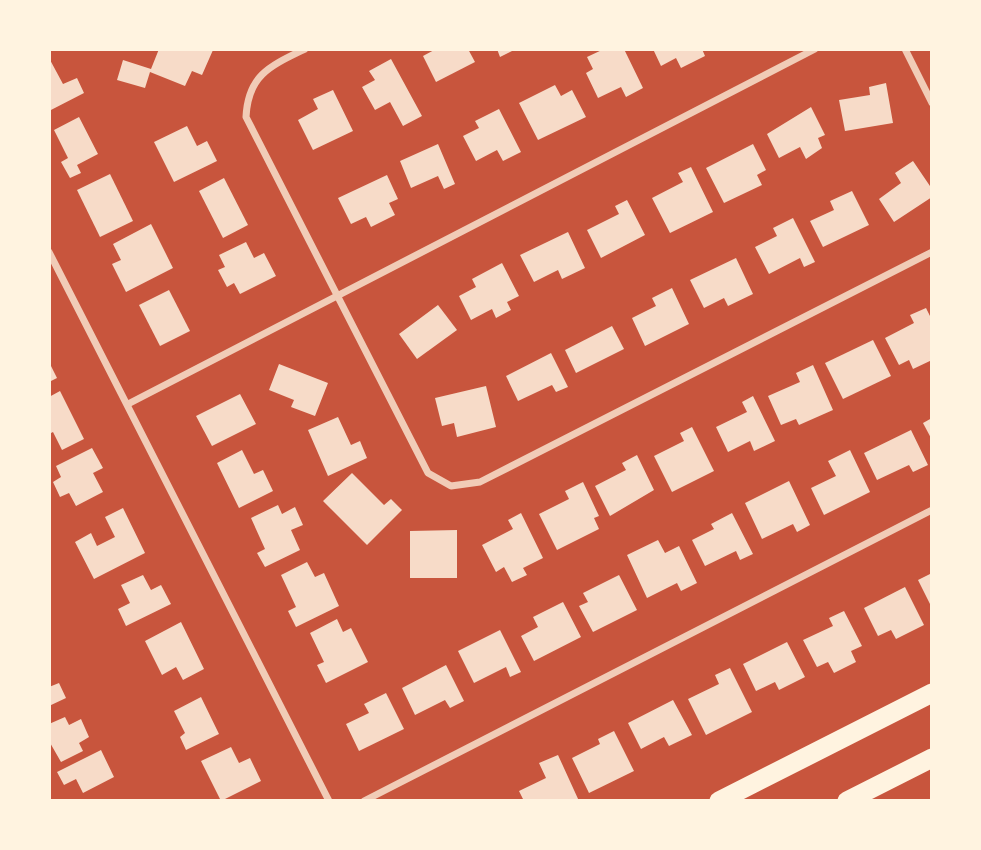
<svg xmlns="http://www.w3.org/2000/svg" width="981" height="850" viewBox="0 0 981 850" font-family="Figtree,sans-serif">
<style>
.building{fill:#f7dbc8}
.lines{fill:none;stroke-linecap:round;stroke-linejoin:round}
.minor{stroke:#f1ccb7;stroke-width:7}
.trunk{stroke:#fff3e0;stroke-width:19}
</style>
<rect width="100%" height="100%" fill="#c8553d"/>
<!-- building -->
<g class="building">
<path d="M159,49H211L213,50L202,75L192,71L185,86L150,72L145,88L117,80L123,60L151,69Z"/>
<path d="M436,49H468L475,62L436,82L423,56Z"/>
<path d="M497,49H516L500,57Z"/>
<path d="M604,49H624L643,88L626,97L621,87L598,98L586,73L593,69L587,57Z"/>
<path d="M653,49H702L705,56L681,68L676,58L661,66Z"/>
<path d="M49,58L63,84L77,78L84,93L49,111Z"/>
<path d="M391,59L422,116L403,126L390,102L375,110L362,87L375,80L369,71Z"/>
<path d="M886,83L893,123L845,131L839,100L870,95L869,87Z"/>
<path d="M555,85L561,96L572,90L586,117L538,140L519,103Z"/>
<path d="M333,90L353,131L313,150L298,120L318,109L313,99Z"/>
<path d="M811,107L825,135L818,138L822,148L806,159L800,147L779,158L767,134Z"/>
<path d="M499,109L521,152L503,161L497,150L476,161L463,136L479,128L475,121Z"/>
<path d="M79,117L98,154L77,165L81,173L70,178L61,162L68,158L54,130Z"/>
<path d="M187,126L197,146L207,141L217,161L174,182L154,142Z"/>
<path d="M438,144L455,184L444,189L438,176L411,188L400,161Z"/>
<path d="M753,144L766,170L757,175L762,185L724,203L706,168Z"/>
<path d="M913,161L932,189V197L894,222L879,199L901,183L895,173Z"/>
<path d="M691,167L713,212L670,233L652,198L683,182L678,173Z"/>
<path d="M110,174L133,221L100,237L77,190Z"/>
<path d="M387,175L398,199L389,203L395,215L371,227L366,217L351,224L338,198Z"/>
<path d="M224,178L248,225L223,238L199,191Z"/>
<path d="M852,191L869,225L823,247L810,221L834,210L830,201Z"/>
<path d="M627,200L645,235L601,258L587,230L619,214L615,206Z"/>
<path d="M793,218L815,262L804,267L800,258L769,274L755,247L777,236L773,228Z"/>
<path d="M151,224L173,268L126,292L112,264L121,260L113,244Z"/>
<path d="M568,232L585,268L562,279L558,270L534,282L520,255Z"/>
<path d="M246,242L254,258L264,253L276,276L240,294L234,283L227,287L218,270L225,267L219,255Z"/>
<path d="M736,258L753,294L728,306L724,298L704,308L690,280Z"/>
<path d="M502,263L519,296L507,302L511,310L496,318L492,309L471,320L459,296L476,287L472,279Z"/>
<path d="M672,288L689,324L645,346L632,318L656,306L652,298Z"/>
<path d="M169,290L190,331L160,346L139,305Z"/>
<path d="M438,305L457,330L417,359L399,334Z"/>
<path d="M926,308L932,320V360L913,369L909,360L899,365L885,338L914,323L910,315Z"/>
<path d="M612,326L624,349L576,373L565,350Z"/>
<path d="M873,340L891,376L843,399L825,363Z"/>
<path d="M551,353L568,387L556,392L552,385L518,401L506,376Z"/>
<path d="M49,362L57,378L49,382Z"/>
<path d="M279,364L328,383L315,416L291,407L294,400L269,390Z"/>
<path d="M813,365L833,410L799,425L796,419L781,425L768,396L800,382L796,373Z"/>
<path d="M486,386L496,427L457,437L454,423L442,426L435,398Z"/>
<path d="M60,391L84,439L62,450L53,432L49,434V397Z"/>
<path d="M240,394L256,424L212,446L196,416Z"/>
<path d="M753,396L775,441L754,451L750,441L728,452L716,427L747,412L742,402Z"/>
<path d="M338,417L351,445L360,441L367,458L328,476L308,430Z"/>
<path d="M932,418V440L923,423Z"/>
<path d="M692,427L714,471L672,492L654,456L684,441L680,433Z"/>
<path d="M911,430L928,465L913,472L909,465L877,480L864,453Z"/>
<path d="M92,448L103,468L93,473L103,492L76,506L69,493L60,497L53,482L61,477L56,466Z"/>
<path d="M242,450L254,474L263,470L273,491L239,508L217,463Z"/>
<path d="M850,450L870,492L824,515L811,488L836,476L828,461Z"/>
<path d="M637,455L654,490L610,516L595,486L626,470L622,463Z"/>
<path d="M352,473L384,505L391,499L402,510L367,545L323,501Z"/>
<path d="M789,481L810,525L797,532L793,524L762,539L745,503Z"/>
<path d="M583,482L599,516L594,518L599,529L557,550L539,514L569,499L565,491Z"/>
<path d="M278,505L282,514L295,507L303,525L291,530L300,550L265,567L257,553L265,549L251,518Z"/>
<path d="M123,508L145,553L94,579L75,542L91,533L97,546L115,537L105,517Z"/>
<path d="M521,513L543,558L523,568L527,575L512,582L504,567L496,572L482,545L513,529L508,520Z"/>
<path d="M732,513L753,554L740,560L736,551L705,566L692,540L714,529L711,524Z"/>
<path d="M457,530V578H410V531Z"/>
<path d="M658,540L665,553L679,546L697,583L681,591L677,583L647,598L627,555Z"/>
<path d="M307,562L315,577L324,573L339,606L296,627L288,611L296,607L281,575Z"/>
<path d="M932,573V608L918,580Z"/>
<path d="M143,575L151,590L161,585L171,604L126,626L118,609L130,603L121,585Z"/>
<path d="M619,575L637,610L593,632L579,606L588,602L583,593Z"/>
<path d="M905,587L924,625L896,639L891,630L878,636L864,608Z"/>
<path d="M563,602L581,637L534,661L521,636L538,627L533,617Z"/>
<path d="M844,611L862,646L851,651L856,662L834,673L828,662L817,667L803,640L833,626L829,618Z"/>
<path d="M337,619L343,632L351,628L368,662L326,683L317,665L324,662L310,633Z"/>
<path d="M181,622L204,669L183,680L176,667L162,675L145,641Z"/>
<path d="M500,630L521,672L510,677L506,667L474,683L458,651Z"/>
<path d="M787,642L805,677L779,690L775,682L756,691L743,664Z"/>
<path d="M446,665L464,701L450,708L445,700L415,715L402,688Z"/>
<path d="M730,668L752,712L706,735L688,699L719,684L715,675Z"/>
<path d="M59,683L66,698L49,706V687Z"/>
<path d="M386,693L404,729L359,751L346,724L369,713L364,704Z"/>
<path d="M201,697L219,734L186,750L180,737L185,733L174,711Z"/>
<path d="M673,700L692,735L669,746L664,737L641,749L628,723Z"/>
<path d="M65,717L69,725L81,719L89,737L79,743L83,751L61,762L49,741V724Z"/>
<path d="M614,731L634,771L589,793L572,758L600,744L598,739Z"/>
<path d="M231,747L239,763L250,758L261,781L221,801L201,761Z"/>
<path d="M101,750L114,777L83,793L76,779L64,785L57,772Z"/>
<path d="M558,755L579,801H524L519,791L546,778L539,763Z"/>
</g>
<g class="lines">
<!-- minor -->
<g class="minor">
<path d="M305,49C270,66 248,75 246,117L428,473L451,486L480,482L932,252"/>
<path d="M905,49L932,103"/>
<path d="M49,252L329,801"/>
<path d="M128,404L815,49"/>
<path d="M364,801L932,510"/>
</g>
<!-- trunk -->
<g class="trunk">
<path d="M719,801L932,693"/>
<path d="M847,801L932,758"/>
</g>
</g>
<!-- border -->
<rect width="981" height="850" fill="none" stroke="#fff3e0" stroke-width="102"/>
</svg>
